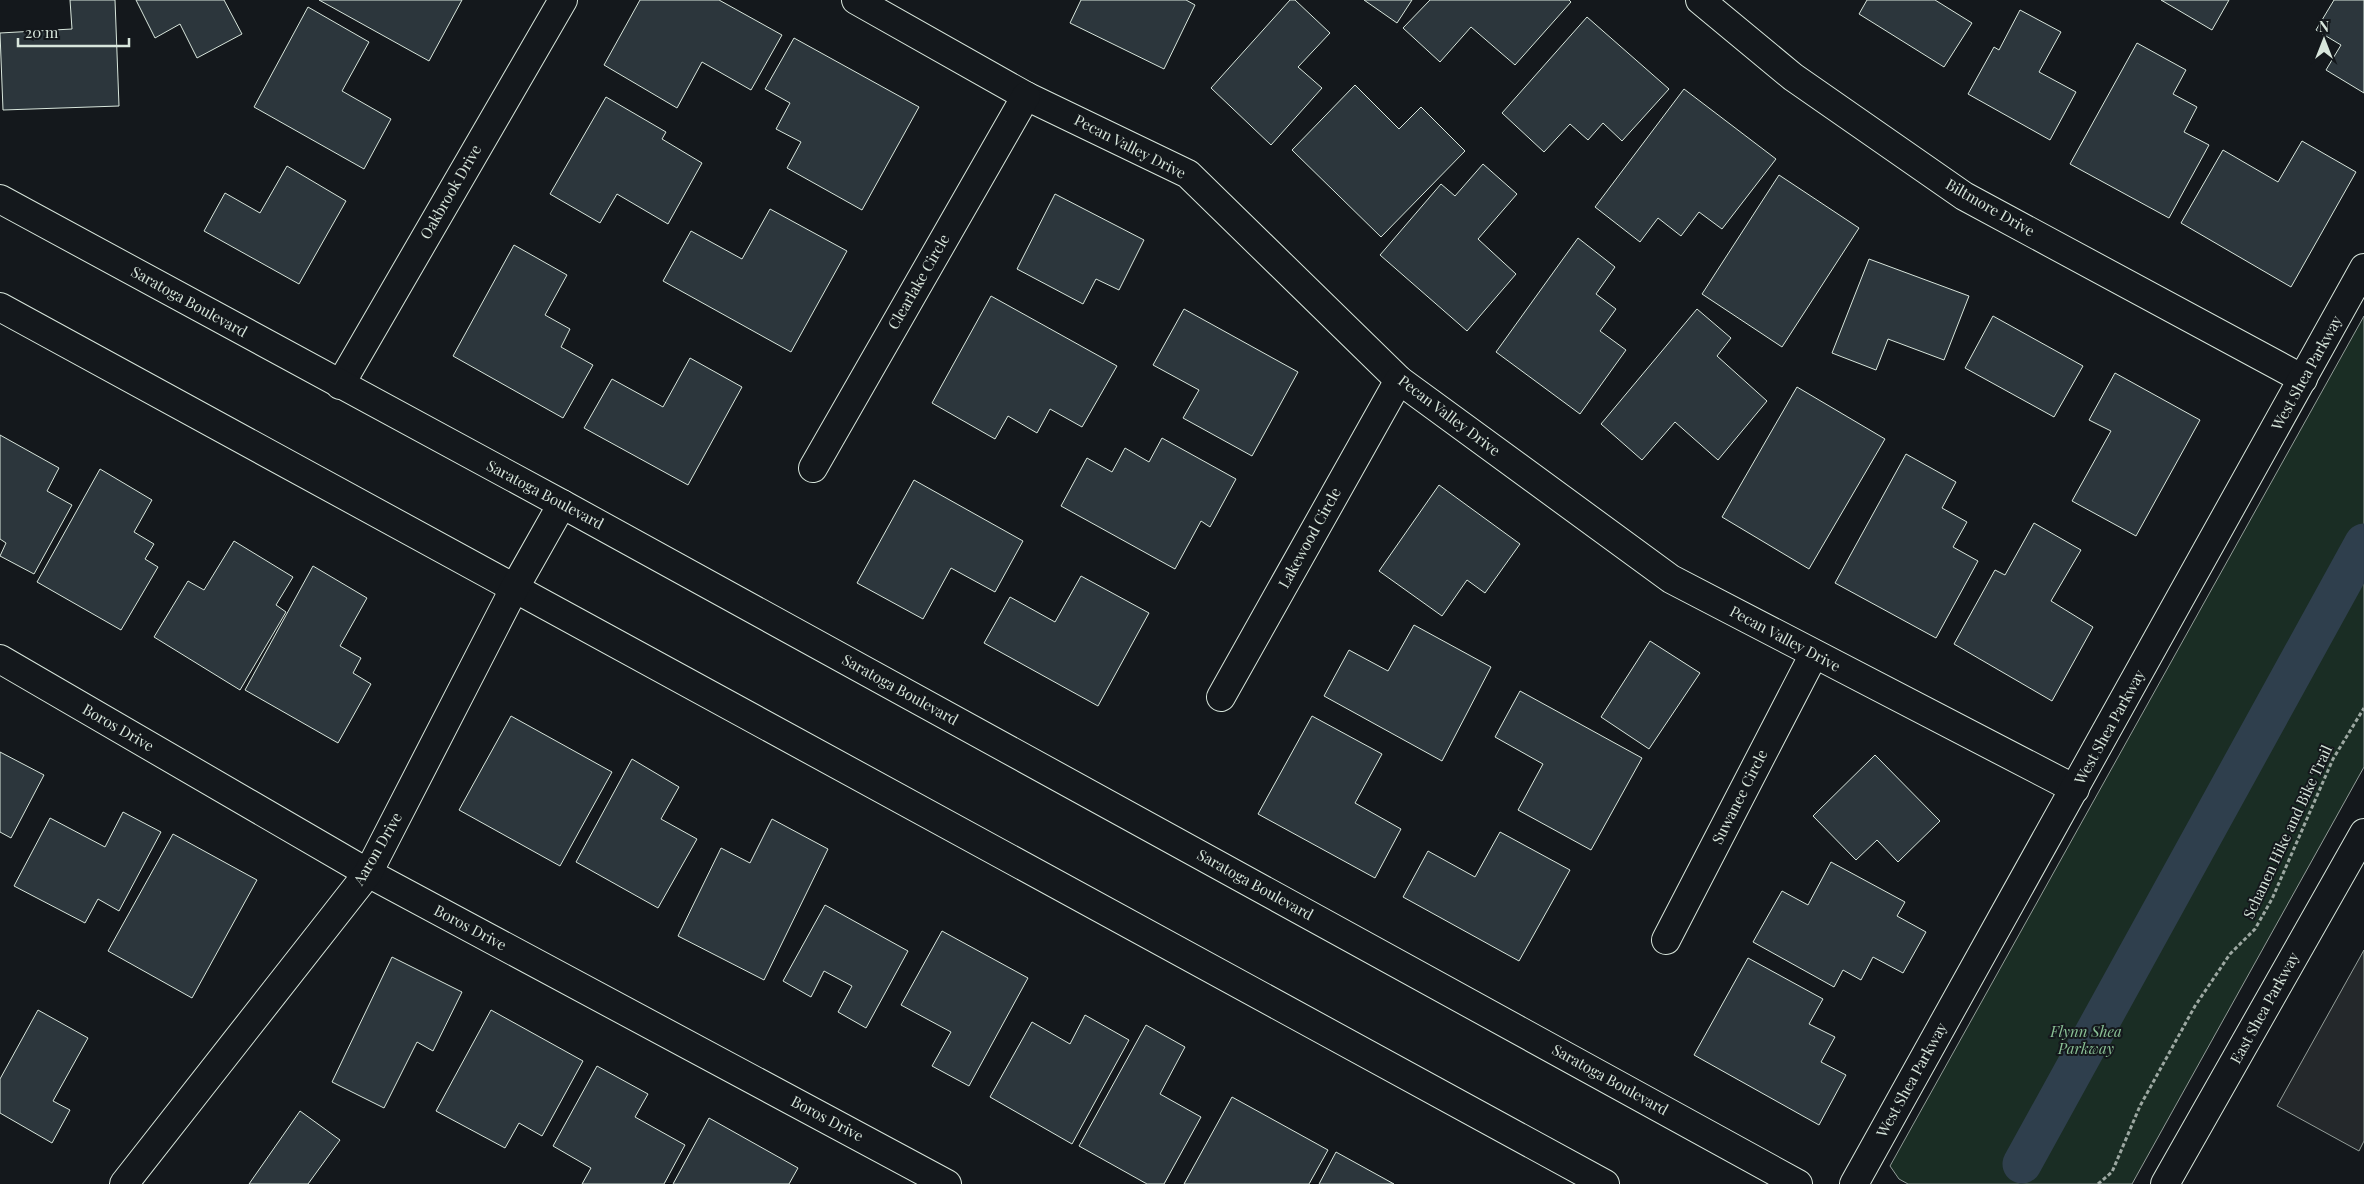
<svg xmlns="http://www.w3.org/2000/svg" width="2364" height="1184" viewBox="0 0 2364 1184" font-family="'Playfair Display',serif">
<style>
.green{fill:#1a2d24;stroke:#939e99}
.parking{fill:#24282b;stroke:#939e99}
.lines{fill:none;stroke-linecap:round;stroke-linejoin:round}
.canal{stroke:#2f3f4d;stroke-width:39}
.building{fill:#2c363c;stroke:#d8e6dc}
.street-casing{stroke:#d8e6dc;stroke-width:30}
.secondary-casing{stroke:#d8e6dc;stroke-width:30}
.path{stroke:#9da8a2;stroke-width:3;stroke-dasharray:4 2.5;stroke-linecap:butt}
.street{stroke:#14181c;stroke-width:28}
.secondary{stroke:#14181c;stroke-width:28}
.labels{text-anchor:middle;stroke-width:4;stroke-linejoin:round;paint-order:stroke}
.street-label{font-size:15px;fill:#d8e6dc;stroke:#14181c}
.park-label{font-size:15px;font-style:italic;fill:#8ac095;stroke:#14181c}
</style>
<rect width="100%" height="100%" fill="#14181c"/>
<!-- green -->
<path class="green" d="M2364,316V767L2132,1184H1908L1899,1179L1890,1166Z"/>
<!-- parking -->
<path class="parking" d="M2364,950V1141L2359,1151L2277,1106Z"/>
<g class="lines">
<!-- canal -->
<path class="canal" d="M2022,1164L2364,543"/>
</g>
<!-- building -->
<g class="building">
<path d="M70,0H115L119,106L3,110L0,33L72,29Z"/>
<path d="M136,0H224L242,34L197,58L180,24L155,38Z"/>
<path d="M319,0H462L429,61Z"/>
<path d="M640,0H719L782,35L751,90L702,62L677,108L604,65Z"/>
<path d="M1081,0H1186L1195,5L1164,69L1070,23Z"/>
<path d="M1290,0H1295L1330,33L1298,67L1322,88L1271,145L1211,88Z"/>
<path d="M1364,0H1412L1397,23Z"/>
<path d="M1430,0H1569L1571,2L1515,65L1471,27L1440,62L1403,28Z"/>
<path d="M1867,0H1935L1972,23L1944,67L1859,14Z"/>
<path d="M2161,0H2229L2212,30Z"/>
<path d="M2334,0H2364V93L2326,70L2341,45L2316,30Z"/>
<path d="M308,7L369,42L342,91L391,119L364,169L254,107Z"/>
<path d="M2020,10L2061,32L2039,72L2076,92L2050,140L1968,94L1994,47L1999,50Z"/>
<path d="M1587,17L1669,89L1622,141L1603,123L1588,140L1570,124L1544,152L1502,113Z"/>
<path d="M794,38L919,107L862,210L787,168L801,142L776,129L790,103L765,89Z"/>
<path d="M2137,43L2186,70L2173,94L2197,107L2184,132L2209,145L2169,218L2070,164Z"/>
<path d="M1355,85L1399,129L1421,107L1465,151L1381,237L1292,150Z"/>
<path d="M1684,89L1776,159L1722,229L1699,212L1681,236L1658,218L1640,242L1595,207Z"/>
<path d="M606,97L666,132L662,139L702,163L668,224L617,194L600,223L550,194Z"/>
<path d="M2302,141L2356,172L2291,287L2181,223L2223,150L2278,182Z"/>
<path d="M1483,164L1517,194L1478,239L1516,274L1467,331L1380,255L1441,184L1455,196Z"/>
<path d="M287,166L346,201L299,284L204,231L225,193L260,213Z"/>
<path d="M1779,175L1859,228L1782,347L1702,294Z"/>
<path d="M1055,194L1144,240L1119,290L1096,279L1083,304L1017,269Z"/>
<path d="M770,209L847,251L791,352L663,281L691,231L742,259Z"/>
<path d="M1578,238L1615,267L1596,294L1616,309L1600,331L1626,350L1580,414L1496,352Z"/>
<path d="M514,245L567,275L545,315L570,329L561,347L593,365L563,418L453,356Z"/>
<path d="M1869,259L1969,296L1944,360L1888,339L1876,370L1832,353Z"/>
<path d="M991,296L1117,366L1082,427L1050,409L1037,433L1008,416L995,439L932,403Z"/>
<path d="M1184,309L1298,372L1252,456L1183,418L1199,390L1153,365Z"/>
<path d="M1697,309L1731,338L1717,356L1767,401L1718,460L1675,422L1642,460L1601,424Z"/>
<path d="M1993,316L2083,366L2054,417L1965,368Z"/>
<path d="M690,358L742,387L688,485L584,428L612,379L663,407Z"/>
<path d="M2115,373L2200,420L2136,536L2072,501L2111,431L2089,420Z"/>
<path d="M1797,387L1885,439L1809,569L1722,517Z"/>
<path d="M0,435L59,468L47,491L72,505L34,574L0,556L6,543L0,539Z"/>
<path d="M1162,438L1236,479L1210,527L1201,521L1175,569L1061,506L1087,458L1112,472L1125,448L1149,462Z"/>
<path d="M1906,454L1956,482L1942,508L1967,522L1953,547L1978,561L1936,638L1835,583Z"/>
<path d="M100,469L152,500L134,532L154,544L145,559L158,567L121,630L37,582Z"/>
<path d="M914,480L1023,541L995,592L951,568L923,619L857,583Z"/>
<path d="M1439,485L1520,544L1485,593L1467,580L1442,616L1379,571Z"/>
<path d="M2034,523L2081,550L2051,601L2093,627L2052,701L1954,644L1995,570L2005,575Z"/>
<path d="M234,541L293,577L276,605L286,612L240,690L154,637L188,581L204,590Z"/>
<path d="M313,566L367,598L340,646L361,658L353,673L371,684L338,743L245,690Z"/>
<path d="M1081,576L1149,613L1098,706L984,643L1010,597L1055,622Z"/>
<path d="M1414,625L1491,667L1442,761L1324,696L1349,650L1388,671Z"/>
<path d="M1650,641L1700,673L1649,749L1601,717Z"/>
<path d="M1520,691L1642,758L1591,850L1518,810L1543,764L1495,737Z"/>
<path d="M511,716L612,772L560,866L459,810Z"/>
<path d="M1312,716L1382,754L1355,803L1401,829L1375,878L1258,814Z"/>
<path d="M0,752L44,775L11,838L0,832Z"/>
<path d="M1875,755L1940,821L1898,862L1877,840L1856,860L1813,816Z"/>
<path d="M632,759L679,787L661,819L697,839L658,908L576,862Z"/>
<path d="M123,812L161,832L119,911L98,899L85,923L14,886L50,818L105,847Z"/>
<path d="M772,819L828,849L764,980L678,936L721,848L750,863Z"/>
<path d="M1500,832L1570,870L1519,961L1403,897L1428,851L1475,877Z"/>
<path d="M173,834L257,880L192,998L108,951Z"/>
<path d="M1831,862L1905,902L1897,916L1926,932L1903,973L1873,957L1861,980L1843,970L1834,987L1753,942L1782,891L1808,905Z"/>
<path d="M825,905L908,951L866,1028L838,1012L852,986L824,971L811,997L783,981Z"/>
<path d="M942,931L1028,978L969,1086L932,1066L951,1032L901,1005Z"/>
<path d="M392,957L462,992L433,1051L417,1042L384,1108L332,1082Z"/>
<path d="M1748,958L1823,999L1809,1024L1835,1037L1821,1062L1846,1075L1819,1125L1694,1055Z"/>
<path d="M38,1010L88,1038L53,1101L70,1110L52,1143L0,1113V1079Z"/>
<path d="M491,1010L583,1061L542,1136L519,1123L505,1148L436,1111Z"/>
<path d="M1085,1015L1129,1040L1072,1144L990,1097L1032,1022L1070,1044Z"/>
<path d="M1146,1025L1185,1047L1160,1094L1201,1117L1164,1184H1147L1079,1146Z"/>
<path d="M597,1066L648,1094L635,1117L685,1145L664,1184H582L591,1168L553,1146Z"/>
<path d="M1232,1097L1328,1150L1309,1184H1184Z"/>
<path d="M300,1111L340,1140L308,1184H249Z"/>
<path d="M709,1118L798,1168L789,1184H673Z"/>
<path d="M1336,1152L1394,1184H1319Z"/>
</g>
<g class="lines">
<defs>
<g id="street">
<path d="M856,0L1026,96L1188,174L1399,380L1671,579L2075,789"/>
<path d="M1700,0L1793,77L1964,196L2303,379"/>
<path d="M340,385L563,0"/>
<path d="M813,468L1026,96"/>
<path d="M0,659L368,873L947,1184"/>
<path d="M1221,697L1399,380"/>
<path d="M1666,940L1814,654"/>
</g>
<g id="secondary">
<path d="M0,199L562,504L1798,1184"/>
<path d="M0,307L1605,1184"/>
<path d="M124,1184L368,873L514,589L562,504"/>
<path d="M1854,1184L2364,268"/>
<path d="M2165,1184L2364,833"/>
</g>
</defs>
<!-- street casing -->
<use href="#street" class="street-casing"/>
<!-- secondary casing -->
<use href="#secondary" class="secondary-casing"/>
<!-- path -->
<path class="path" d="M2098,1184L2112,1172L2140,1106L2195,1006L2230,954L2255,929L2272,899L2333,759L2364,708"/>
<!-- street -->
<use href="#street" class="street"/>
<!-- secondary -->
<use href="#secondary" class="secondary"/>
</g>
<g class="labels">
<!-- street labels -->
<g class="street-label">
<text transform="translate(1130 147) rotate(27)" y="5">Pecan Valley Drive</text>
<text transform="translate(451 192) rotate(-60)" y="5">Oakbrook Drive</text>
<text transform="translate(1990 208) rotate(30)" y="5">Biltmore Drive</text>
<text transform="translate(919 282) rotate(-60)" y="5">Clearlake Circle</text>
<text transform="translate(189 302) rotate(29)" y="5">Saratoga Boulevard</text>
<text transform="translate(2307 373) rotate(-61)" y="5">West Shea Parkway</text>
<text transform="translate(1449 416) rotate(37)" y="5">Pecan Valley Drive</text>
<text transform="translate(545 495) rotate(28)" y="5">Saratoga Boulevard</text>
<text transform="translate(1310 538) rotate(-61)" y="5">Lakewood Circle</text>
<text transform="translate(1785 639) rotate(28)" y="5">Pecan Valley Drive</text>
<text transform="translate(900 690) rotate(29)" y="5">Saratoga Boulevard</text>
<text transform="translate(2110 727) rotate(-61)" y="5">West Shea Parkway</text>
<text transform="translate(118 728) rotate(30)" y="5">Boros Drive</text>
<text transform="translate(1740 797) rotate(-63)" y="5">Suwanee Circle</text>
<text transform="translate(2288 832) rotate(-65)" y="5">Schanen Hike and Bike Trail</text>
<text transform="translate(378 849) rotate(-60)" y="5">Aaron Drive</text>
<text transform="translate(1255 885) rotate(29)" y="5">Saratoga Boulevard</text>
<text transform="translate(470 928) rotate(28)" y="5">Boros Drive</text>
<text transform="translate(2265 1008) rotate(-61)" y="5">East Shea Parkway</text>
<text transform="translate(1610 1080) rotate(29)" y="5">Saratoga Boulevard</text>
<text transform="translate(1912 1080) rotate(-61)" y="5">West Shea Parkway</text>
<text transform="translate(827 1119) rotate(28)" y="5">Boros Drive</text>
</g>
<!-- park labels -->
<g class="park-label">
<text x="2086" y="1037">Flynn Shea<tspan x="2086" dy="17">Parkway</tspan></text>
</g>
</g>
<!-- north arrow -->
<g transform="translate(2324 40)" stroke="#14181c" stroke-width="4" paint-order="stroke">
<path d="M0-4L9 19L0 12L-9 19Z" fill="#d8e6dc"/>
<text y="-8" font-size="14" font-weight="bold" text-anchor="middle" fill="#d8e6dc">N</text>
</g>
<!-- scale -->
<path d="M18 38v8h111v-8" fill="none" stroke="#d8e6dc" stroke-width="2.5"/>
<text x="25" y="38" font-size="15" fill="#d8e6dc" stroke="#14181c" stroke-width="4" paint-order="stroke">20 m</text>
</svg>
